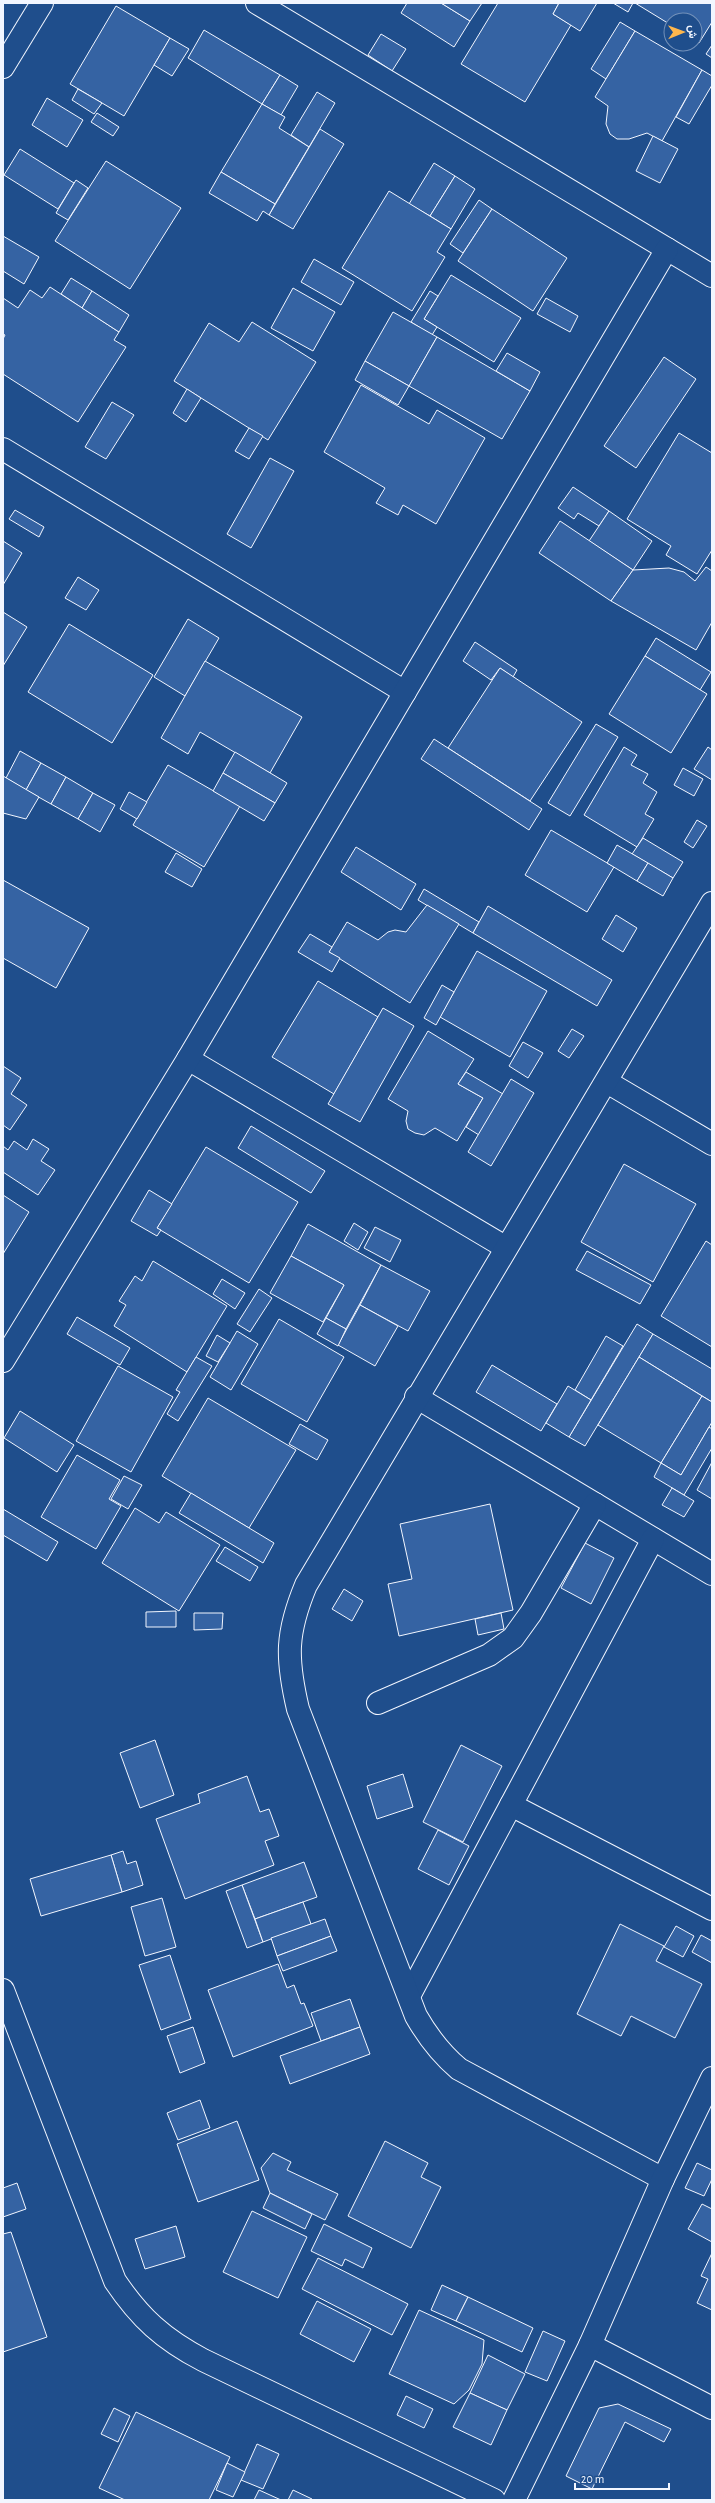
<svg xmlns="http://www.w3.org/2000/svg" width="715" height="2503" viewBox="0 0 715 2503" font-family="'Alegreya Sans',Vazirmatn,sans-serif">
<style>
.building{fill:#3563a3;stroke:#f2f6ff}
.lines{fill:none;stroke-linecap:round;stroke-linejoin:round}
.minor-casing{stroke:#f2f6ff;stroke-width:24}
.minor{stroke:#1f4e8c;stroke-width:22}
</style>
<rect width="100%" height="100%" fill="#1f4e8c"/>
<!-- building -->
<g class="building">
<path d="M407,3H441L470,21L454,47L401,13Z"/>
<path d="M441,3H482L470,21Z"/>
<path d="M498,3H559L553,14L571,25L525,102L461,64Z"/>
<path d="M559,3H597L580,31L553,14Z"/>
<path d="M613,3H633L628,12Z"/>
<path d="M635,3H712V22L699,43L695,40V20H671V25Z"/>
<path d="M116,6L170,38L124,116L70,84Z"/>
<path d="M620,22L635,31L606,79L591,69Z"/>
<path d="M204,30L280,75L262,104L188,58Z"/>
<path d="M635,31L702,70L662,141L647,133L629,139H617L610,134L606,124L608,106L595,97Z"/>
<path d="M381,34L406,49L392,71L368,55Z"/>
<path d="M170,38L189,49L172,76L154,65Z"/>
<path d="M712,45V58L706,54Z"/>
<path d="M702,70L712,76V85L689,124L676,117Z"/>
<path d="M280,75L298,86L281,115L262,104Z"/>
<path d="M78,89L102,103L94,114L72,100Z"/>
<path d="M317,92L335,103L309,147L291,135Z"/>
<path d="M47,98L83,120L67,147L32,125Z"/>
<path d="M262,104L285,117L279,128L309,147L275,204L221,172Z"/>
<path d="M97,113L119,127L113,136L91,122Z"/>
<path d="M320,129L344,144L293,229L269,215Z"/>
<path d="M653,136L678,149L660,183L636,171Z"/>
<path d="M20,149L74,183L58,209L4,175Z"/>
<path d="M106,161L181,208L130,289L55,241Z"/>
<path d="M434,163L455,176L430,216L409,204Z"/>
<path d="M221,172L275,204L269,215L263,211L257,221L209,193Z"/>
<path d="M455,176L475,189L451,229L430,216Z"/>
<path d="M76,180L88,188L68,220L56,213Z"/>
<path d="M389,191L451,229L437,252L445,257L412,311L342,268Z"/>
<path d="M479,200L492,209L463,253L450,244Z"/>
<path d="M492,209L567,258L533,311L458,261Z"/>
<path d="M3,236L39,257L24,284L3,271Z"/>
<path d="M314,259L354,282L341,305L301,282Z"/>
<path d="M451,275L521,318L494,362L424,319Z"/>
<path d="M71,278L92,291L82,308L61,294Z"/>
<path d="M50,287L119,332L114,340L126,347L78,422L3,374V339L5,335L3,334V298L18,308L30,290L42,298Z"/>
<path d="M293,288L335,312L313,351L271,328Z"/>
<path d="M92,291L129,315L119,332L82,308Z"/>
<path d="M430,291L438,296L424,319L437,327L432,335L411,322Z"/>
<path d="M546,298L578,316L570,332L537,314Z"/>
<path d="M393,312L437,337L409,386L365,361Z"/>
<path d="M252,322L316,362L268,440L174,381L209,323L239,342Z"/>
<path d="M437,337L530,391L502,439L409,386Z"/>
<path d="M507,353L540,372L530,391L496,371Z"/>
<path d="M664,357L696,379L636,468L604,446Z"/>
<path d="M365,361L409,386L398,405L355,380Z"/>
<path d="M361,385L429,424L437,410L485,438L436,524L403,505L398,515L376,503L385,488L324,452Z"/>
<path d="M187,389L201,398L186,422L173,413Z"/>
<path d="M112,402L134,415L106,459L85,447Z"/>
<path d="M249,428L263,436L249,459L235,451Z"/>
<path d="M679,433L712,453V550L697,574L666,555L671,546L627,519Z"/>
<path d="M270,458L294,471L251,548L227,534Z"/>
<path d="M573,487L609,511L599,526L578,513L574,519L558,508Z"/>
<path d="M15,510L44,527L39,537L9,519Z"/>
<path d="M609,511L652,541L633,570L589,541Z"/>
<path d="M560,521L633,570L611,601L539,553Z"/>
<path d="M3,541L22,553L3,585Z"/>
<path d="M706,567L712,571V622L696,650L611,601L633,570L669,568L684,572L695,581Z"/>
<path d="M78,577L99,590L86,610L65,598Z"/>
<path d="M3,612L27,627L3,666Z"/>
<path d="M188,619L219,638L185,696L154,677Z"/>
<path d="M69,624L153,675L112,743L28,692Z"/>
<path d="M656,638L711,672L700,690L645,656Z"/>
<path d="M475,642L517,670L513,677L500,668L491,680L463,661Z"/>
<path d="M645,656L707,694L671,753L609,714Z"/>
<path d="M205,661L302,717L270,773L200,732L188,754L161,738Z"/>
<path d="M500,668L582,722L530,801L448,748Z"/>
<path d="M596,724L618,737L570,816L548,803Z"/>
<path d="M434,739L542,809L529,830L421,759Z"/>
<path d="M624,747L637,755L631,765L648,774L643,783L657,792L645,814L654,819L637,847L584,815Z"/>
<path d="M708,747L712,750V780L694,769Z"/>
<path d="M20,751L41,763L26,790L6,778Z"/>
<path d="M235,752L287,783L275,803L223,773Z"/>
<path d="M41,763L66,777L51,804L26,790Z"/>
<path d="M168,765L240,806L204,867L133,825Z"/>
<path d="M683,768L703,779L694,796L674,785Z"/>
<path d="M223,773L275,803L264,821L213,791Z"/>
<path d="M3,776L39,797L26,819L3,813Z"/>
<path d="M66,777L93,793L78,819L51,804Z"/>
<path d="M129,792L147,802L137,819L120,809Z"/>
<path d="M93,793L115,805L100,832L78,819Z"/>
<path d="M697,820L707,826L693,848L684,842Z"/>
<path d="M551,830L614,867L587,912L525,875Z"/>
<path d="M643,838L683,862L673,878L632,854Z"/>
<path d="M617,845L648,863L637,881L607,863Z"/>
<path d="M356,847L416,884L401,910L341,872Z"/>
<path d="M176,853L202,869L192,887L165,872Z"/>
<path d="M648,863L673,878L663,896L637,881Z"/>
<path d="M3,880L89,928L56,988L3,958Z"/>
<path d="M424,889L479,922L473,933L418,900Z"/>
<path d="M427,905L459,924L410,1003L329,952L347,922L378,940L388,932L395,930L406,932Z"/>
<path d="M488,906L612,980L597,1006L473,933Z"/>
<path d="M616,915L637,928L623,952L602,939Z"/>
<path d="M310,934L332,947L329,952L340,958L332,972L298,952Z"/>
<path d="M477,951L547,991L510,1057L440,1017Z"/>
<path d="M318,981L378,1017L334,1094L272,1057Z"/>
<path d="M442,985L454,992L436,1025L424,1018Z"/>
<path d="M383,1008L414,1026L360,1122L328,1104Z"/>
<path d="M572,1029L584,1036L569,1058L558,1051Z"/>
<path d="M428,1031L474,1059L458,1084L483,1098L457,1141L435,1128L424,1135L415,1133L408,1129L406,1121L408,1111L388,1099Z"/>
<path d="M523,1042L543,1053L528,1078L509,1066Z"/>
<path d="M3,1066L21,1078L11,1094L27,1105L10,1130L3,1125Z"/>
<path d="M466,1072L503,1094L479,1135L466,1127L483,1098L458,1084Z"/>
<path d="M511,1079L534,1093L491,1166L468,1152Z"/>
<path d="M251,1126L325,1171L311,1193L238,1148Z"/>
<path d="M33,1139L49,1149L41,1161L55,1170L38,1195L3,1172V1146L8,1150L14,1141L27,1150Z"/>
<path d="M206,1147L298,1202L249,1283L157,1228Z"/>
<path d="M624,1164L696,1204L653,1282L581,1242Z"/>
<path d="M149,1190L172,1204L157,1228L161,1230L157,1236L131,1221Z"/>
<path d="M3,1195L29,1212L3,1254Z"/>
<path d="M354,1223L368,1232L358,1250L344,1241Z"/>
<path d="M308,1224L381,1265L346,1329L326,1318L344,1285L291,1256Z"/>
<path d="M375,1227L401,1240L390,1262L364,1248Z"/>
<path d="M706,1241L712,1245V1347L661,1316Z"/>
<path d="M587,1251L651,1285L640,1304L576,1270Z"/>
<path d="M291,1256L344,1285L323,1322L270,1293Z"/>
<path d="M153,1261L227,1306L187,1372L114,1326L126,1305L119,1301L135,1276L142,1281Z"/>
<path d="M381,1265L430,1291L408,1331L360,1305Z"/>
<path d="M222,1279L245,1293L235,1309L213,1294Z"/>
<path d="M259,1289L272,1298L250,1332L237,1324Z"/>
<path d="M360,1305L398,1326L375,1366L338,1345Z"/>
<path d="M77,1317L130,1348L120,1365L67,1334Z"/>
<path d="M326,1318L346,1329L338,1346L317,1334Z"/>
<path d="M279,1319L344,1357L307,1422L241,1384Z"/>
<path d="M637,1324L653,1334L585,1446L569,1437Z"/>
<path d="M237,1331L258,1344L231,1390L210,1377Z"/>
<path d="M653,1334L712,1369V1402L639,1357Z"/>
<path d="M217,1335L230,1343L218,1362L206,1356Z"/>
<path d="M606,1336L623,1346L591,1400L575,1390Z"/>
<path d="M196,1357L212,1366L178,1421L167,1414L180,1392L176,1390Z"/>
<path d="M639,1357L702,1396L661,1463L598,1425Z"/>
<path d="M492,1365L557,1404L541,1431L476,1392Z"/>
<path d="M118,1366L173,1397L131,1472L76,1441Z"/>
<path d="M568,1386L591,1400L569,1437L546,1423Z"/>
<path d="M702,1396L712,1402V1422L681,1475L661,1463Z"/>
<path d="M208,1398L296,1450L249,1528L162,1476Z"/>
<path d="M20,1411L74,1445L57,1472L4,1438Z"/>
<path d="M300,1424L328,1440L317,1460L289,1444Z"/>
<path d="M709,1427L712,1429V1448L684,1495L654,1477L661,1463L681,1475Z"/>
<path d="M77,1455L120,1480L109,1499L121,1506L96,1549L41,1517Z"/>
<path d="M712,1462V1499L697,1490Z"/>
<path d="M124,1476L142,1485L128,1509L111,1499Z"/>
<path d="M672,1488L694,1501L684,1517L662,1505Z"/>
<path d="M191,1493L274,1543L263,1563L179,1513Z"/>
<path d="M490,1504L513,1610L399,1636L388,1584L412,1579L400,1524Z"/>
<path d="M135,1508L159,1523L166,1512L220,1545L179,1611L102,1563Z"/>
<path d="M3,1509L58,1542L47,1561L3,1535Z"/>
<path d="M585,1543L614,1558L591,1604L561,1588Z"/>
<path d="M225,1547L258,1567L250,1581L216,1561Z"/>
<path d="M344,1589L363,1601L352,1621L332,1609Z"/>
<path d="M176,1611V1627H146V1612Z"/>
<path d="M194,1613H223L222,1629L194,1630Z"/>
<path d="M501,1613L504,1629L478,1635L475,1619Z"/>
<path d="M155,1740L174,1795L140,1808L120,1753Z"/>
<path d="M461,1745L502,1766L463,1842L423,1822Z"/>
<path d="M403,1774L413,1807L377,1819L367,1786Z"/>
<path d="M247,1776L260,1812L269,1809L279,1836L265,1841L274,1865L185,1899L156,1819L200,1803L198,1794Z"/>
<path d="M438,1830L469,1846L449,1885L418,1869Z"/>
<path d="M123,1851L127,1864L136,1861L143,1885L122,1892L111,1855Z"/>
<path d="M111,1855L122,1892L41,1916L30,1879Z"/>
<path d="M304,1862L317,1897L255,1919L242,1885Z"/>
<path d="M242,1885L263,1942L247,1948L226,1891Z"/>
<path d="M162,1898L176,1947L145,1956L131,1907Z"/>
<path d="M303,1902L311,1924L263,1942L255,1919Z"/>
<path d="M325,1919L331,1936L277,1956L271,1938Z"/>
<path d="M620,1924L664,1946L656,1961L702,1984L675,2038L631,2016L621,2036L577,2014Z"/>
<path d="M676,1926L694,1936L683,1957L664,1947Z"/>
<path d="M701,1935L712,1941V1963L692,1952Z"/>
<path d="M331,1936L337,1951L283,1971L277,1956Z"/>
<path d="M170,1955L191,2019L161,2030L139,1965Z"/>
<path d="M278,1964L287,1988L294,1985L301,2004L304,2003L313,2026L233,2057L208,1990Z"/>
<path d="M350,1999L360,2027L321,2041L311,2013Z"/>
<path d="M193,2027L205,2063L180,2073L167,2036Z"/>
<path d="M360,2027L370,2054L290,2084L280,2056Z"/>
<path d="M200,2100L210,2128L178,2140L167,2113Z"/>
<path d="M237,2121L259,2180L198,2202L177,2144Z"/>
<path d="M385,2141L428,2163L421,2177L441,2187L411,2248L348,2216Z"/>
<path d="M273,2153L291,2162L287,2170L338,2194L325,2220L270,2193L261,2168Z"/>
<path d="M697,2163L712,2170V2179L704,2196L685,2188Z"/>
<path d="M17,2183L26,2209L3,2217V2188Z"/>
<path d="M270,2193L312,2214L305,2229L263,2208Z"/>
<path d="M702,2204L712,2209V2242L688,2229Z"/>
<path d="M252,2211L307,2237L278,2298L223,2272Z"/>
<path d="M324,2224L372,2248L363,2268L345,2259L342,2266L311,2251Z"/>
<path d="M176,2226L185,2257L145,2269L135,2239Z"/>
<path d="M11,2232L47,2337L3,2352V2234Z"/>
<path d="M712,2253V2310L697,2303L708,2279L701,2276Z"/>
<path d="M318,2258L408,2304L392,2335L302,2289Z"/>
<path d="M442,2285L468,2297L456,2321L431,2310Z"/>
<path d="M468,2297L533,2328L522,2352L456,2321Z"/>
<path d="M317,2301L371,2329L354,2362L300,2334Z"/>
<path d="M419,2310L484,2340L482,2364L469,2390L454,2404L389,2374Z"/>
<path d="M543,2331L565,2341L547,2381L525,2372Z"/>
<path d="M488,2355L525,2374L507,2410L470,2393Z"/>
<path d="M470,2393L507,2410L491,2445L453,2427Z"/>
<path d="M406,2396L433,2409L424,2428L397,2415Z"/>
<path d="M618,2404L671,2429L664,2442L625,2422L592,2489L566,2476L599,2408Z"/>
<path d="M114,2408L130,2416L118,2442L101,2434Z"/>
<path d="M136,2412L230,2457L209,2500H125L99,2488Z"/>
<path d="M257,2444L279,2454L263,2489L241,2480Z"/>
<path d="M227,2463L245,2472L233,2497L216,2490Z"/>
<path d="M259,2490L281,2500H254Z"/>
<path d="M293,2490L312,2499L311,2500H288Z"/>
</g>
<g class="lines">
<defs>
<g id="minor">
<path d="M257,3L712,276"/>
<path d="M3,67L42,3"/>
<path d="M3,449L405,692"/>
<path d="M188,1059L505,1247"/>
<path d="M607,1082L712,1144"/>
<path d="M3,1361L188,1059L667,249"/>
<path d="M416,1397L712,1574"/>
<path d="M378,1703L489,1655L513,1638L531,1613L595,1504"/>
<path d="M511,1805L712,1909"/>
<path d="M3,1990L115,2281C140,2318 163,2339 203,2360L494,2500"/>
<path d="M409,1996L653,1539"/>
<path d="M663,2179L459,2069C440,2053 428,2037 416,2016L298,1709C286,1658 286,1633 306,1585L712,903"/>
<path d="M590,2345L712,2408"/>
<path d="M514,2500L590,2345L663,2179L712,2078"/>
</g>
</defs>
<!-- minor casing -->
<use href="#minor" class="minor-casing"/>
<!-- minor -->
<use href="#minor" class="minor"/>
</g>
<!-- border -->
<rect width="715" height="2503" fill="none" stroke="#f2f6ff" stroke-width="8"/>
<!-- north arrow -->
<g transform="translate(683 32) rotate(89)"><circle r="19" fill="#1f4e8c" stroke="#7391ba"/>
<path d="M0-3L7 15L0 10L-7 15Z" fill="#ffb74d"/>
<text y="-6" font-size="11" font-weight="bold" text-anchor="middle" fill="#f2f6ff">ش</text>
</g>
<!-- scale -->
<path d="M575 2483v6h94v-6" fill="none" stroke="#f2f6ff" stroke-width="2"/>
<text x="581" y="2483" font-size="12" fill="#f2f6ff" stroke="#1f4e8c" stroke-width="3" paint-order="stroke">20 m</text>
</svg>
